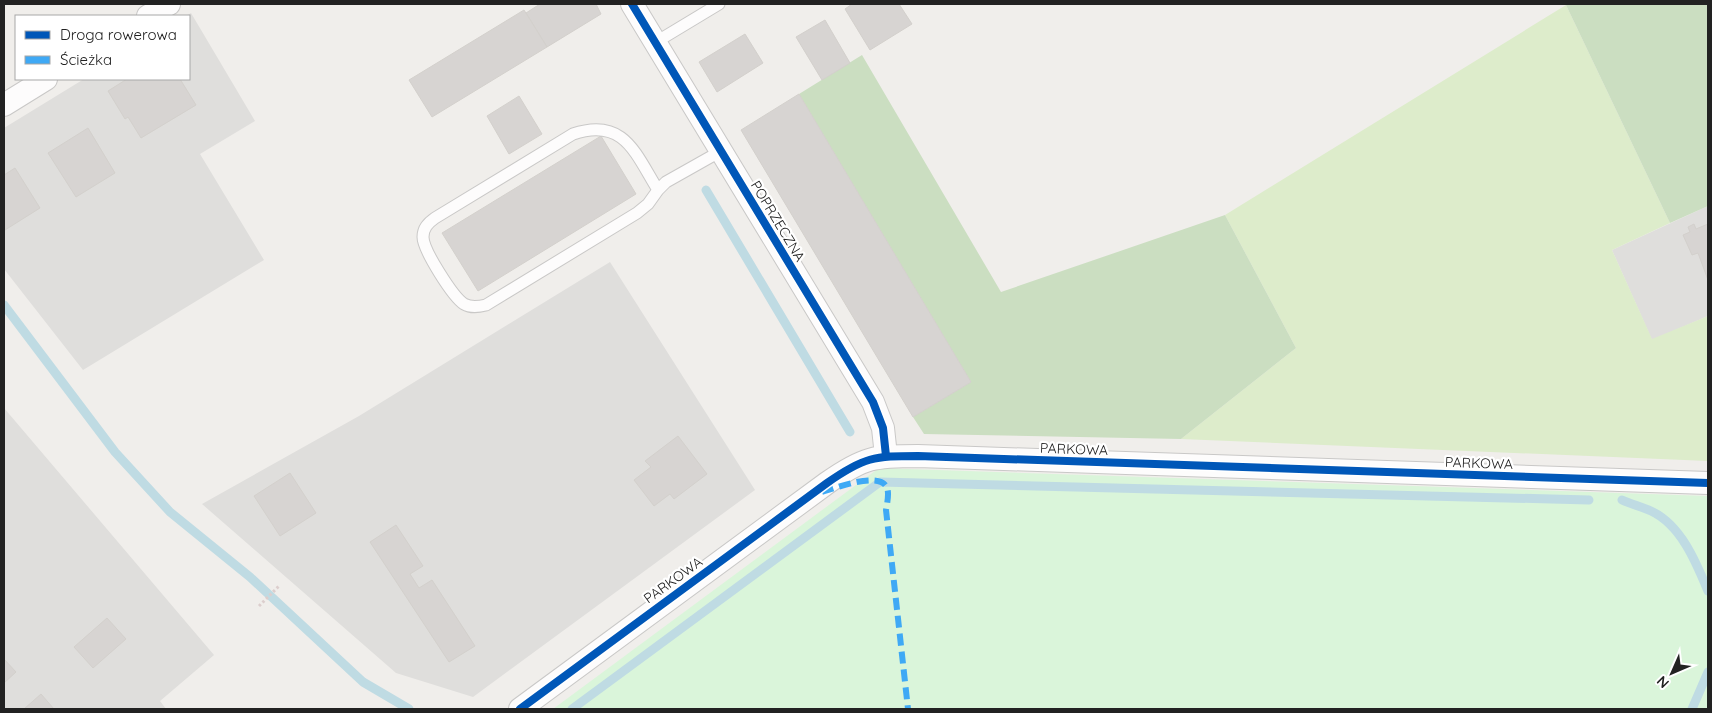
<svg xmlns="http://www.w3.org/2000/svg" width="1712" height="713" viewBox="0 0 1712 713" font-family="Quicksand,sans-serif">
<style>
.residential{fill:#dfdedc}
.grass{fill:#ddeccb}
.forest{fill:#cbdec1}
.park{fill:#daf5da}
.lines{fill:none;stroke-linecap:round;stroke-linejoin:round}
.stream{stroke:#bfdbe3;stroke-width:9}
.building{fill:#d7d4d2;stroke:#d3d0cc}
.service-casing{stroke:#c9c8c7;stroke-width:13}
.minor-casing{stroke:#c9c8c7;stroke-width:24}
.path{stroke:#dccecd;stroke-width:3;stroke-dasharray:2.5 2.5;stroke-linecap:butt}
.service{stroke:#fdfcfc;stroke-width:11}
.minor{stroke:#fdfcfc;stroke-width:22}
.quiet{stroke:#3fa9f5;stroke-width:6;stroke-dasharray:12 6;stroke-linecap:butt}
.cycleway-casing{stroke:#fff;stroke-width:11}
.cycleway{stroke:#0057b8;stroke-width:8}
.labels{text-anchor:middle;stroke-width:4.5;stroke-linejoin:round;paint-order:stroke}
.street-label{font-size:14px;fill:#222;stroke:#fff}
</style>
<rect width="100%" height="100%" fill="#f0eeeb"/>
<!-- residential -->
<g class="residential">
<path d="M191,13L255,121L200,154L264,260L83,370L4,269V128L84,79H189V16H186Z"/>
<path d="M1708,206V316L1652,340L1612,250Z"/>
<path d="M610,262L755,490L473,697L396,673L202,504L359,416Z"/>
<path d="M4,408L214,655L160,701L166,709H4Z"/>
</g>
<!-- grass -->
<path class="grass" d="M1566,5L1670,223L1612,250L1652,339L1708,316V461L1181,439L1296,348L1225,215Z"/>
<!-- forest -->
<g class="forest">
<path d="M1568,4H1708V206L1670,223L1566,5Z"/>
<path d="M862,55L1001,292L1225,215L1296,348L1181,439L924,434L913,417L971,382L799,94Z"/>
</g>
<!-- park -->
<path class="park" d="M879,468L1708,496V709H553Z"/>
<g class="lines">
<!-- stream -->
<g class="stream">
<path d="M706,190L850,432"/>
<path d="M4,305L115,452L170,512L250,577L363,682L409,709"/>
<path d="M1622,500C1631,504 1642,507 1651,511C1681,525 1696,562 1708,591"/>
<path d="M572,709L880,482L1589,500"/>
<path d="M1692,709L1708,672"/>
</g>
</g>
<!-- building -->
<g class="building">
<path d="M540,4H596L601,14L547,47L526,13Z"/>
<path d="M852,4H899L912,24L870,50L845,9Z"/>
<path d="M524,10L547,47L432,117L409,80Z"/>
<path d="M825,20L850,63L822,80L796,37Z"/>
<path d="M745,34L763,63L717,92L699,62Z"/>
<path d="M127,79H180L196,105L141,138L128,117L125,119L108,91Z"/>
<path d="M799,94L971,382L913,417L741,130Z"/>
<path d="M519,96L542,134L509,154L487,116Z"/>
<path d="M88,128L115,173L76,197L48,153Z"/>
<path d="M601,136L636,194L478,291L442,233Z"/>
<path d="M15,168L40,208L5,230L4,175Z"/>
<path d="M1694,224L1696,229L1708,224V280L1698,253L1692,255L1683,235L1690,232L1688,227Z"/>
<path d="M678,436L707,474L674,499L670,494L654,506L634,480L651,467L645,461Z"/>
<path d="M290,473L316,513L280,536L254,496Z"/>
<path d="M396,525L423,566L410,574L419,588L432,580L475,646L449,662L370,542Z"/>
<path d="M107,618L126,639L93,668L74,647Z"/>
<path d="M4,659L16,672L4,683Z"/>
<path d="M41,694L54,709H24Z"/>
</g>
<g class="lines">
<defs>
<g id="service">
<path d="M656,42L719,4"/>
<path d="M658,190L648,204L637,213L486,305C478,307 471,308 464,304C453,297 423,250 423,237C423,228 428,223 435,218L573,134C624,117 635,153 658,190L666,182L721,151"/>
</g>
<g id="minor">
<path d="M632,4L873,402L883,428L886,456"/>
<path d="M148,16L169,4"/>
<path d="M4,105L46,79"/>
<path d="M520,709L827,483C864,457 874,456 918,456L1708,483"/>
</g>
</defs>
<!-- service casing -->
<use href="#service" class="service-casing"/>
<!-- minor casing -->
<use href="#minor" class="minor-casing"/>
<!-- path -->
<path class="path" d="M259,606L280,585"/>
<!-- service -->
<use href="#service" class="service"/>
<!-- minor -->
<use href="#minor" class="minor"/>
<!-- quiet -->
<path class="quiet" d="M822,492C835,488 877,472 886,486C890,491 887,504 886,510L908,709"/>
<defs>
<g id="cycleway">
<path d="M632,4L873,402L883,428L886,456"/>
<path d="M520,709L827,483C864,457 874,456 918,456L1708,483"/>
</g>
</defs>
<!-- cycleway casing -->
<use href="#cycleway" class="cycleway-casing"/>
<!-- cycleway -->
<use href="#cycleway" class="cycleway"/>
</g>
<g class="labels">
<!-- street labels -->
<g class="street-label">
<text transform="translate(778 221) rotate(59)" y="5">POPRZECZNA</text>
<text transform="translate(1074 449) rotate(2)" y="5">PARKOWA</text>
<text transform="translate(1479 463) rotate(2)" y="5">PARKOWA</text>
<text transform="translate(673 580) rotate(-36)" y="5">PARKOWA</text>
</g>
</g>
<!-- border -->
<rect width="1712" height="713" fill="none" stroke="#222222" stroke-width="10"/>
<!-- legend -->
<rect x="15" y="15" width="175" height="65" fill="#ffffff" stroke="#a7a7a7"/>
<rect x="25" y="31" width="25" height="8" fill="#0057b8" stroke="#a7a7a7"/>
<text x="60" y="40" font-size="15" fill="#222222">Droga rowerowa</text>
<rect x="25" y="56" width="25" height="8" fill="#3fa9f5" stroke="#a7a7a7"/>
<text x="60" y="65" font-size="15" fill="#222222">Ścieżka</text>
<!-- north arrow -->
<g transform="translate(1672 673) rotate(225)" stroke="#ffffff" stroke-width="4" paint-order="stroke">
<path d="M0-4L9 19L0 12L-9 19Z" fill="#222222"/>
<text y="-8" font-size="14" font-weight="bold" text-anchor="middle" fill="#222222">N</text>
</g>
</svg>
